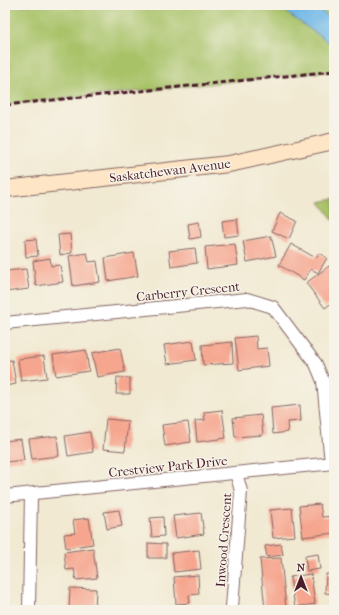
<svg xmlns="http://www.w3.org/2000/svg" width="339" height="615" viewBox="0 0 339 615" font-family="'IM FELL French Canon',serif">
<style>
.green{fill:#a8c268;stroke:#79704a}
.water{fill:#6fb8e7;stroke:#5c6c89}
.building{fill:#f6a58e}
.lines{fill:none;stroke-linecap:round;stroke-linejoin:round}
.minor-casing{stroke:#846665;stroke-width:14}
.secondary-casing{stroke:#846665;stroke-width:18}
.minor{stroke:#fff;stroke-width:12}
.secondary{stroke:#fde5c5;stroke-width:16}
.rail{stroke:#4a1f2b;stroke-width:3;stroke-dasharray:6 3;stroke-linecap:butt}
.labels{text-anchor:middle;stroke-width:3;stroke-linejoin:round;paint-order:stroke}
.street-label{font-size:13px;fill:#4a1f2b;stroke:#f7f3e8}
</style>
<rect width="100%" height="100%" fill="#f7f3e8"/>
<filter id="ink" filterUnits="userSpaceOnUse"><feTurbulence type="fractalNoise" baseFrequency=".025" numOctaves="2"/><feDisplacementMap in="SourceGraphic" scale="8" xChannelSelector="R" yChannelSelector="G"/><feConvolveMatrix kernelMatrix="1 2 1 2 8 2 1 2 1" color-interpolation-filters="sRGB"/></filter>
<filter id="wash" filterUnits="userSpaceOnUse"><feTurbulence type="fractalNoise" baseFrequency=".012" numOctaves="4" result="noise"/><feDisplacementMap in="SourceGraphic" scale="16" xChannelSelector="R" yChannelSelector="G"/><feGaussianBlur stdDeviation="0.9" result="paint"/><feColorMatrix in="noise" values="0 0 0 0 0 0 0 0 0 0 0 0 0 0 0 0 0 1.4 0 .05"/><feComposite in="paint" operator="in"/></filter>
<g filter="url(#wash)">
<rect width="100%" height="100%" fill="#f1e9d1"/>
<!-- green -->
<g class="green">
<path d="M5,5H278L290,15L334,46V71L5,105Z"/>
<path d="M315,5H334V22Z"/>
<path d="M334,199V221L320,202Z"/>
</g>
<!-- water -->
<path class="water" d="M278,5H315L334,22V46L290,15Z"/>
<g id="blocks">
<!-- building -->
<g class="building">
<path d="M280,213L297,221L289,239L272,231Z"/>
<path d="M237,219L239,235L224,237L222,221Z"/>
<path d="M199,222L201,237L190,239L188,224Z"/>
<path d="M70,234L72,253L60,255L58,235Z"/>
<path d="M271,236L276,256L247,262L243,241Z"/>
<path d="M36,239L38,256L26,257L25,240Z"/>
<path d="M235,244L238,265L207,269L205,247Z"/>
<path d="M291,244L316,258L319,253L327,258L318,273L311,269L304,280L279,265Z"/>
<path d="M195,248L197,263L171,267L169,251Z"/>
<path d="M87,253L89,262L97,261L100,282L73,286L69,256Z"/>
<path d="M134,253L138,276L108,281L105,258Z"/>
<path d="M50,258L51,266L60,265L63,282L36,286L33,261Z"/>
<path d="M329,266L334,273V301L325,308L306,283Z"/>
<path d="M26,269L29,289L5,292V271Z"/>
<path d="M256,336L257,349L267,348L269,366L239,370L235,338Z"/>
<path d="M193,341L196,360L167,364L164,345Z"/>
<path d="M232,342L233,363L203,365L202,345Z"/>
<path d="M120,348L125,372L97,377L92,353Z"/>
<path d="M86,350L89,371L56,376L53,355Z"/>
<path d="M44,356L47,378L21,381L18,359Z"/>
<path d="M12,360L16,384L5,386V361Z"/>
<path d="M117,377L130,378V394H116Z"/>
<path d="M300,405L301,421L287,422L288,432L273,434L271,408Z"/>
<path d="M222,410L226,438L197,442L195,421L205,420L204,412Z"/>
<path d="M261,415L263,435L235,437L233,418Z"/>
<path d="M106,419L128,421L125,451L103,449Z"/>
<path d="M188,422L191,442L165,446L162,425Z"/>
<path d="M90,432L93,452L68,456L65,436Z"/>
<path d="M57,436L59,456L32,459L29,439Z"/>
<path d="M21,439L24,460L5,462V441Z"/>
<path d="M320,504L322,517L334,516V533L303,537L299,506Z"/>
<path d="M292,508L295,536L273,538L270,510Z"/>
<path d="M119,510L122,526L107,529L104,512Z"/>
<path d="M201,513L204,534L176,538L173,516Z"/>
<path d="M163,517L164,536L152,537L150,518Z"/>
<path d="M89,518L93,544L66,548L64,534L75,533L73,520Z"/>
<path d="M148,543L166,544V558H148Z"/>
<path d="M281,544L283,555L267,557L265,546Z"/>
<path d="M93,548L97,578L76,580L74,569L66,570L64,552Z"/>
<path d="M199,550L201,569L174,572L172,553Z"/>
<path d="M318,554L320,569L307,571L305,556Z"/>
<path d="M281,558L286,608L265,610L260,559Z"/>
<path d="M311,574L315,604L295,607L290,577Z"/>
<path d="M326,574H334V594L325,593Z"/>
<path d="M198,575L199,594L189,595L190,603L176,604L174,577Z"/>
<path d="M70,588L96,589L95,610H69Z"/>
</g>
</g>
</g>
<g filter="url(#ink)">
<use href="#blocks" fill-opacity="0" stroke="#846665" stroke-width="1"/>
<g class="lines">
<defs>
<g id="minor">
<path d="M5,323L247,299L273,307L316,364L323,381L331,463"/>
<path d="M5,496L334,463"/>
<path d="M29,610L31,494"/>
<path d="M233,610L232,607L241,491L236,473"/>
</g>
<path id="secondary" d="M5,189L229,164L334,141"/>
</defs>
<!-- minor casing -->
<use href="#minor" class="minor-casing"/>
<!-- secondary casing -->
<use href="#secondary" class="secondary-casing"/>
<!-- minor -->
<use href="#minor" class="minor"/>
<!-- secondary -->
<use href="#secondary" class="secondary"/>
<!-- rail -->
<path class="rail" d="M5,105L334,71"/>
</g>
</g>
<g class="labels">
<!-- street labels -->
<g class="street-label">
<text transform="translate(170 170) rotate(-7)" y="5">Saskatchewan Avenue</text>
<text transform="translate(188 291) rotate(-6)" y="5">Carberry Crescent</text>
<text transform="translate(168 466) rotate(-6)" y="5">Crestview Park Drive</text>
<text transform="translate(223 540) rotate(-86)" y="5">Inwood Crescent</text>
</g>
</g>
<!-- margin -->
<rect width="339" height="615" fill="none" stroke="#f7f3e8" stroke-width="20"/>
<!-- north arrow -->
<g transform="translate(301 577)" stroke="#f7f3e8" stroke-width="3" paint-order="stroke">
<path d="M0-3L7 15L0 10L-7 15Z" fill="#4a1f2b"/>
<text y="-6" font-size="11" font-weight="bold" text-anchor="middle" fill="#4a1f2b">N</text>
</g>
</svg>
